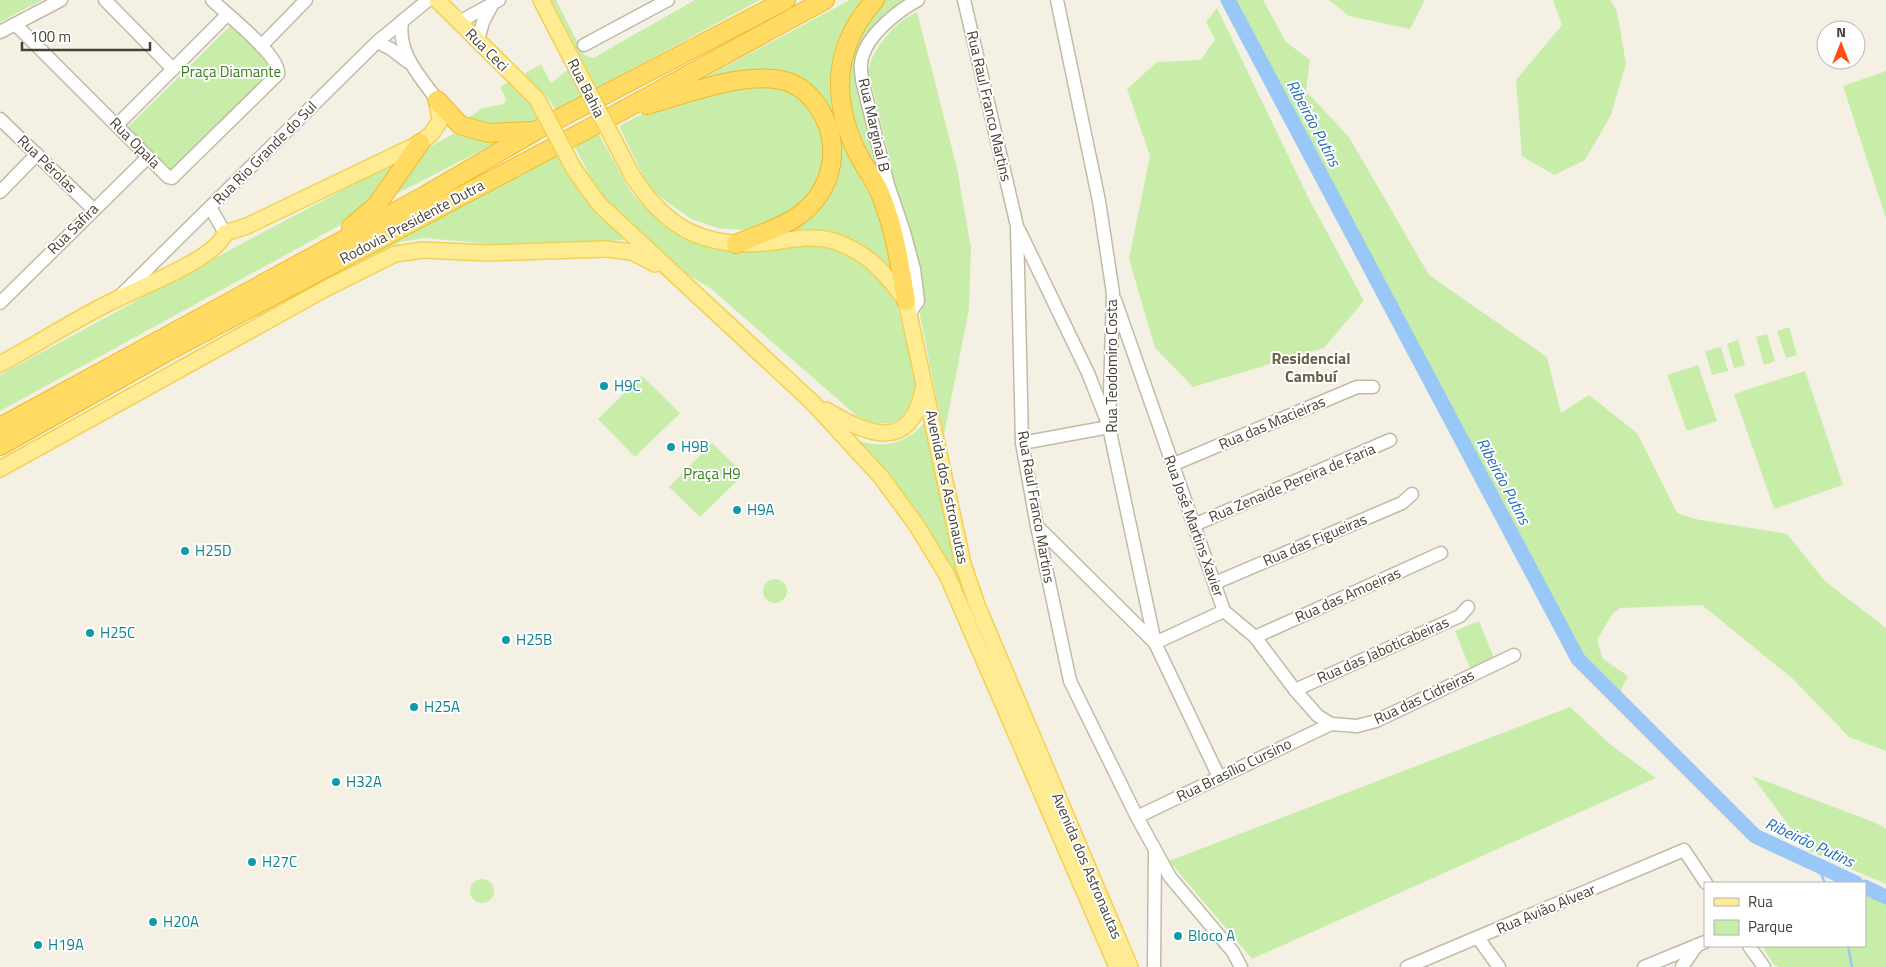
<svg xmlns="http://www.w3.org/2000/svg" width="1886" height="967" viewBox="0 0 1886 967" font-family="'Titillium Web',sans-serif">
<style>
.green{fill:#c7eda8}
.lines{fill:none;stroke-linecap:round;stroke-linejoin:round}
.stream{stroke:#99c8f8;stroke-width:2.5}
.river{stroke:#99c8f8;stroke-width:15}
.minor-casing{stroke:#c1baa6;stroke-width:15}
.major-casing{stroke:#f1d155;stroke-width:18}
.highway-casing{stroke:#efb824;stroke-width:20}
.minor{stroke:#fff;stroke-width:12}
.major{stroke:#ffeb92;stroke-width:15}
.highway{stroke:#ffdb64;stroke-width:18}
.major-bridge-casing{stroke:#f1d155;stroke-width:18;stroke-linecap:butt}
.major-bridge{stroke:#ffeb92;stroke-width:15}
.culture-dot{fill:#0f9aa8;stroke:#fff;stroke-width:2}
.labels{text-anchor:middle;stroke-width:4;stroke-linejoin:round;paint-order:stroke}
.street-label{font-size:15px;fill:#474133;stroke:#fff}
.park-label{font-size:15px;fill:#3b7f20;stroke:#fff}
.culture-label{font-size:15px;fill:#0d838f;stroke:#fff;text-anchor:start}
.water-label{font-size:16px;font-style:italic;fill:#206dbf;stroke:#fff}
.neighbourhood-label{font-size:16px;font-weight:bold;fill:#6b6149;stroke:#fff}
</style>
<rect width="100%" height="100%" fill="#f4f1e4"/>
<!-- green -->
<g class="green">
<path d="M0,0H42L0,22Z"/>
<path d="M551,0H556L584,55L593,58L695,0H760L597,88Z"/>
<path d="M850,0H865L856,10L837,47L834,72L851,160L885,225L897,277L811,231H788L819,210L832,190L840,164L839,139L834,119L819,93L798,79L685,88Z"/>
<path d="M881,0H913L860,54L877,176L853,117L846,94V71L858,31Z"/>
<path d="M1228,0H1263L1286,42L1310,60L1306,91L1349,137L1429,275L1547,357L1561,413L1589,395L1637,433L1677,513L1695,519L1787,534L1825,581L1886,628V751L1849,737L1793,679L1702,605L1620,608L1613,613L1597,640L1603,659L1628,676L1617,698L1578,659Z"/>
<path d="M1329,0H1425L1410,29L1349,16Z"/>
<path d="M1553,0H1610L1617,11L1626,64L1611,115L1585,160L1554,175L1522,156L1516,80L1562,25Z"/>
<path d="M1217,8L1308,197L1364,301L1324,348L1193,387L1155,348L1129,259L1150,156L1127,89L1157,62L1201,60L1215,39L1206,22Z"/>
<path d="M917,12L957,168L971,248L969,309L944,435L914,286L889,201L892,167L868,70C873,49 896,20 917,12Z"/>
<path d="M230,26L280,71L171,175L125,130Z"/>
<path d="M541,64L551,83L569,69L583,99L556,110L545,94L524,74Z"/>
<path d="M1886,71V218L1843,86Z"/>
<path d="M510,81L534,105L541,116L531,124L491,131L466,119L483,108L504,104L506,99L500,87Z"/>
<path d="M738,86L785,87L819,113L828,157L813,197L769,224L743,230L718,228L691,219L655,193L644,177L619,126L652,109Z"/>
<path d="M598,133L632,194L651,213L683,234L821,244L849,254L873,270L896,302L916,379C920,417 890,434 857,416L710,288L678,269L611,207L591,178L575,147Z"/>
<path d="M453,134L496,143L388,198L419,153Z"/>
<path d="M556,155L598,211L625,240L524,247L425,238L400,242L357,262L351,261Z"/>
<path d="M394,163L362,209L344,223L0,411V375L241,244Z"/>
<path d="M1789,327L1797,355L1786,358L1777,331Z"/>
<path d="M1767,334L1775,361L1764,365L1756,337Z"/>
<path d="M1738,340L1745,365L1734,368L1727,344Z"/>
<path d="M1721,347L1728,371L1712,375L1705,351Z"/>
<path d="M1698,365L1717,421L1687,431L1667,375Z"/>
<path d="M1805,371L1843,485L1774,509L1734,394Z"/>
<path d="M642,376L680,413L635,457L598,419Z"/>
<path d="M928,418L960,585C932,530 897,484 855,439C883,451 910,443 928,418Z"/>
<path d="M712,443L744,474L700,517L669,487Z"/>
<circle cx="775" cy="591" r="12"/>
<path d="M1479,621L1494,658L1470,668L1455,631Z"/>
<path d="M1570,707L1611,745L1656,778L1252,959L1169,861Z"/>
<path d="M1752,776L1876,823L1886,829V884L1807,850Z"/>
<circle cx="482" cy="891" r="12"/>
<path d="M1865,895L1886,904V967H1779L1774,965L1762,946H1865Z"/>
</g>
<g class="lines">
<!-- stream -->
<g class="stream">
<path d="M1817,865L1825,883"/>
<path d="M1848,946L1852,967"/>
</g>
<!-- river -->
<g class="river">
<path d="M1228,0L1578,659L1755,836L1856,883"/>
<path d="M1865,887L1886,897"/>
</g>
<defs>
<g id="minor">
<path d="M105,0L173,69"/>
<path d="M964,0L1017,226L1022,443L1037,526L1070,681L1137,817L1170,877L1233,952L1241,967"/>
<path d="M1057,0L1099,201L1113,293L1109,427L1155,643L1219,777"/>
<path d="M402,21C397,53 419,75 437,100"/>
<path d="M459,22L499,0"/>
<path d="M15,24L168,177L172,178L278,74C281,56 226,14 212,0"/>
<path d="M0,32L61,0"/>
<path d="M478,40L483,22L492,5"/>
<path d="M377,42L391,49L408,62"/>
<path d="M584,45L668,0"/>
<path d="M261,46L306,0"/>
<path d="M0,119L93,209"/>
<path d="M117,125L227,15"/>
<path d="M0,192L37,154"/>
<path d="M210,207L225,233"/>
<path d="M1019,230L1088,373L1107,421"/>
<path d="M122,294L377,42L428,0"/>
<path d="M1115,300L1224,611L1255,637L1295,690L1318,716L1331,724"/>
<path d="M0,303L148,157"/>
<path d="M909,314L918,301L914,269L904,232L888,185L862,80C862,75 860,69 861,64C863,38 897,11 918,0"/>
<path d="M1022,443L1109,427"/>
<path d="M1172,465L1357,387H1373"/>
<path d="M1194,525L1390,440"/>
<path d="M1037,526L1155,643L1224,611"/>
<path d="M1215,583L1402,503L1412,494"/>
<path d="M1255,637L1441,553"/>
<path d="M1295,690L1460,616L1468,607"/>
<path d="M1137,817L1331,724L1357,726L1376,721L1514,655"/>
<path d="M1478,938L1499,967"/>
<path d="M1749,946L1764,967"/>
<path d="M1154,967L1155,852"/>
<path d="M1407,967L1684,850L1706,883"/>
<path d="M1644,967L1705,942"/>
<path d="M1682,967L1697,945"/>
</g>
<g id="major">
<path d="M437,0L537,99"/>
<path d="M541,0L567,50"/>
<path d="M574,169L599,204L812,402L881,477L915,523L947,575L1117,967"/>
<path d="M632,175C667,231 708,250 774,242C793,239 815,235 834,241C869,253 885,273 906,301L963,564L977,605L1130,967"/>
<path d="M0,364C39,343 77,318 117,299C141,287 217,258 225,233L247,226L420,143L431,134L440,121L437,100"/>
<path d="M826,410C867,435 910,453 923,390"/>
<path d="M0,469L325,289L395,254L423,250L488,253L606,249L632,252L655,264"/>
</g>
<g id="highway">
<path d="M875,0C836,43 831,92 853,144C861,163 875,179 882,198C895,231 900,266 906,301"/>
<path d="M437,100L460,125L488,133L532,131"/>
<path d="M647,105C685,94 750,69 788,82C800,86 810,95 817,105C843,141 835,190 798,216C780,229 756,235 736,244"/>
<path d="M351,227L376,206L420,143"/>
<path d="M0,427L424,196L537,130L786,0"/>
<path d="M0,446L165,353L618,113L825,0"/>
</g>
</defs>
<!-- minor casing -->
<use href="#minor" class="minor-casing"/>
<!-- major casing -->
<use href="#major" class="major-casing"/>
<!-- highway casing -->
<use href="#highway" class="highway-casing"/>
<!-- minor -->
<use href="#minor" class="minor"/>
<!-- major -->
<use href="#major" class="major"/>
<!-- highway -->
<use href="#highway" class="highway"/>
<defs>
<g id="major-bridge">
<path d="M567,50L632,175"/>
<path d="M537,99L574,169"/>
</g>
</defs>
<!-- major-bridge casing -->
<use href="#major-bridge" class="major-bridge-casing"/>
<!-- major-bridge -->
<use href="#major-bridge" class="major-bridge"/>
</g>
<!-- markers -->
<g class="culture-dot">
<circle cx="604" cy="386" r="5"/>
<circle cx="671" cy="447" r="5"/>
<circle cx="737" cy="510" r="5"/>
<circle cx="185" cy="551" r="5"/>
<circle cx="90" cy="633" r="5"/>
<circle cx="506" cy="640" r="5"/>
<circle cx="414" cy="707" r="5"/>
<circle cx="336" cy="782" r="5"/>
<circle cx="252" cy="862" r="5"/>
<circle cx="153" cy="922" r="5"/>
<circle cx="1178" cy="936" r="5"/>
<circle cx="38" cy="945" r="5"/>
</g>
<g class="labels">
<!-- street labels -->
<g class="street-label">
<text transform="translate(487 50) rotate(45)" y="5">Rua Ceci</text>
<text transform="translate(586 88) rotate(63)" y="5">Rua Bahia</text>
<text transform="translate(989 106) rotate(77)" y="5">Rua Raul Franco Martins</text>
<text transform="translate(874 125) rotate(77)" y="5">Rua Marginal B</text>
<text transform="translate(135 143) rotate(45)" y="5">Rua Opala</text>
<text transform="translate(265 153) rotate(-45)" y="5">Rua Rio Grande do Sul</text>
<text transform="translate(47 164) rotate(44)" y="5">Rua Pérolas</text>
<text transform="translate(412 222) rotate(-28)" y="5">Rodovia Presidente Dutra</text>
<text transform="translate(73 229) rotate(-45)" y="5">Rua Safira</text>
<text transform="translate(1112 366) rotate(-90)" y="5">Rua Teodomiro Costa</text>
<text transform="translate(1272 423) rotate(-23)" y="5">Rua das Macieiras</text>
<text transform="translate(1292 483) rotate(-23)" y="5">Rua Zenaide Pereira de Faria</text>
<text transform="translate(947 487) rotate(78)" y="5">Avenida dos Astronautas</text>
<text transform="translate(1036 507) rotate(80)" y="5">Rua Raul Franco Martins</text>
<text transform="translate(1194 526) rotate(70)" y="5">Rua José Martins Xavier</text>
<text transform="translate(1315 540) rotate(-23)" y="5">Rua das Figueiras</text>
<text transform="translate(1348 595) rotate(-24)" y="5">Rua das Amoeiras</text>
<text transform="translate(1383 650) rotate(-24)" y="5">Rua das Jaboticabeiras</text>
<text transform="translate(1424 697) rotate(-25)" y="5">Rua das Cidreiras</text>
<text transform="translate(1234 770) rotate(-26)" y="5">Rua Brasílio Cursino</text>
<text transform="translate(1087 866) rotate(67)" y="5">Avenida dos Astronautas</text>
<text transform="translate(1546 909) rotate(-23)" y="5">Rua Avião Alvear</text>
</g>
<!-- park labels -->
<g class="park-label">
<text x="231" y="77">Praça Diamante</text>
<text x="712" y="479">Praça H9</text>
</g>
<!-- culture labels -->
<g class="culture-label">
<text x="614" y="391">H9C</text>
<text x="681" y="452">H9B</text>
<text x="747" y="515">H9A</text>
<text x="195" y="556">H25D</text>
<text x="100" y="638">H25C</text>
<text x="516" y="645">H25B</text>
<text x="424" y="712">H25A</text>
<text x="346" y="787">H32A</text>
<text x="262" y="867">H27C</text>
<text x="163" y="927">H20A</text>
<text x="1188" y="941">Bloco A</text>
<text x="48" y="950">H19A</text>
</g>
<!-- water labels -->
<g class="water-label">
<text transform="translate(1314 123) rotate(62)" y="6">Ribeirão Putins</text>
<text transform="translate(1504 481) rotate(62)" y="6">Ribeirão Putins</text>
<text transform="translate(1810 842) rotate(25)" y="6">Ribeirão Putins</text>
</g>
<!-- neighbourhood labels -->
<g class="neighbourhood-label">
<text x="1311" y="364">Residencial<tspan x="1311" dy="18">Cambuí</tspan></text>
</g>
</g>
<!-- legend -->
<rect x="1704" y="882" width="162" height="65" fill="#ffffff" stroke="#b5b3ad"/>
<rect x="1714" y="898" width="25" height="8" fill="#ffeb92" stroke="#b5b3ad"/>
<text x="1748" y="907" font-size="15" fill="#474133">Rua</text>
<rect x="1714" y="920" width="25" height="15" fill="#c7eda8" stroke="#b5b3ad"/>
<text x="1748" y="932" font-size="15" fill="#474133">Parque</text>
<!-- north arrow -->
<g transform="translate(1841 45)"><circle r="24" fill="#ffffff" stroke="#b5b3ad"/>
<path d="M0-4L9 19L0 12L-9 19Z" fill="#ff4c10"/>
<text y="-8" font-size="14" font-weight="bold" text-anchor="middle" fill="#474133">N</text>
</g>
<!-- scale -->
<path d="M22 42v8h128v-8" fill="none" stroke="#474133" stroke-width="2.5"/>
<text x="30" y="42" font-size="15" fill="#474133" stroke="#ffffff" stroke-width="4" paint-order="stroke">100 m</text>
</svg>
